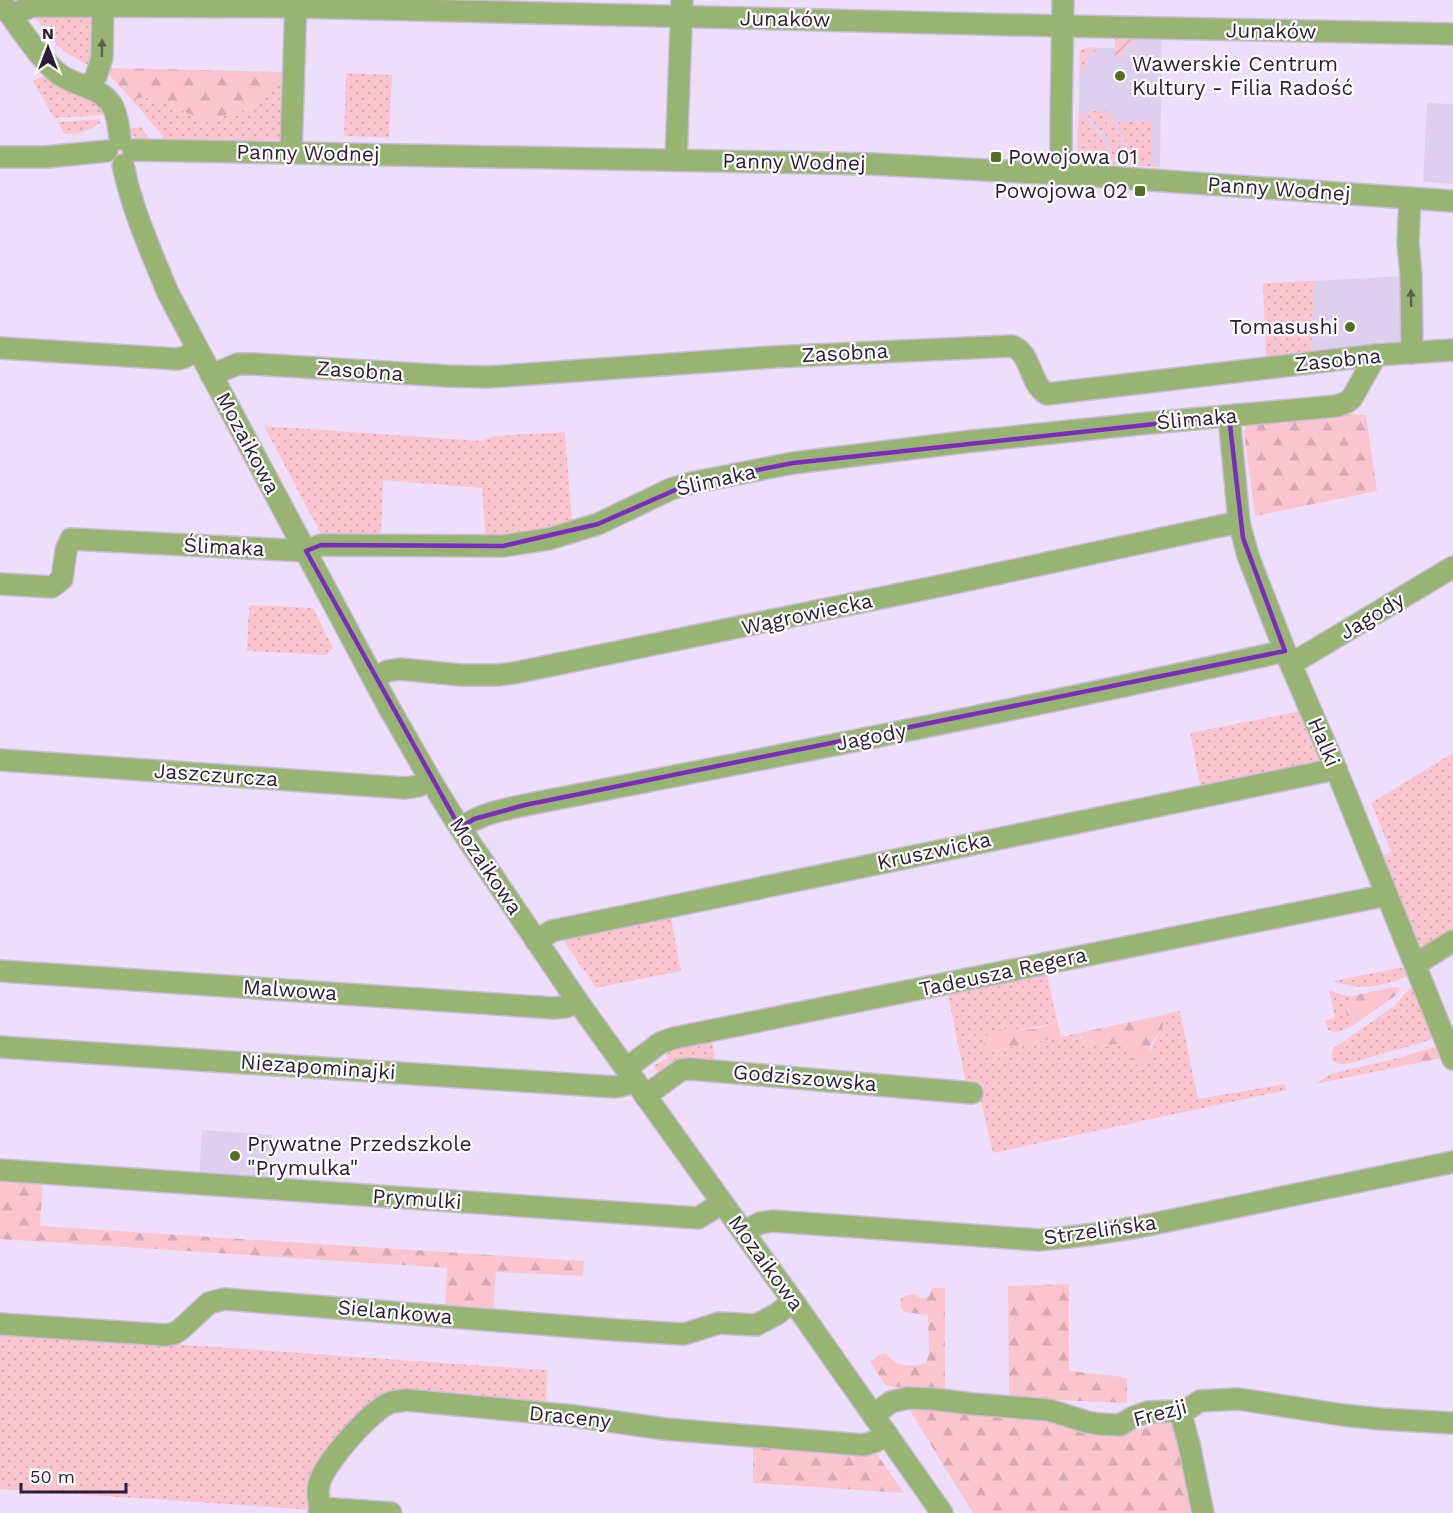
<svg xmlns="http://www.w3.org/2000/svg" width="1453" height="1513" viewBox="0 0 1453 1513" font-family="'Work Sans',sans-serif">
<style>
.built{fill:#dfcfef}
.grass{fill:url(#grass-dots)}
.forest{fill:url(#forest-firs)}
.garden{fill:url(#garden-furrows)}
.lines{fill:none;stroke-linecap:round;stroke-linejoin:round}
.minor-casing{stroke:#cabcd9;stroke-width:24}
.minor{stroke:#97b473;stroke-width:21}
.oneway{fill:#5b6052}
.marked{fill:none;stroke:#7b2cbf;stroke-width:4.5;stroke-linejoin:round}
.poi-dot{fill:#526f24;stroke:#fff;stroke-width:2}
.labels{text-anchor:middle;stroke-width:4.5;stroke-linejoin:round;paint-order:stroke}
.street-label{font-size:21px;fill:#2a1b37;stroke:#fff}
.poi-label{font-size:21px;fill:#2a1b37;stroke:#fff;text-anchor:start}
</style>
<defs>
<pattern id="grass-dots" width="8" height="8" patternUnits="userSpaceOnUse" patternTransform="scale(1.5)"><rect width="8" height="8" fill="#fcc5ce"/><path d="M2 2h.1M6 6h.1" fill="none" stroke="#d8a9b2" stroke-width="1.8" stroke-linecap="round"/></pattern>
<pattern id="forest-firs" width="22" height="20" patternUnits="userSpaceOnUse" patternTransform="scale(1.5)"><rect width="22" height="20" fill="#fcc5ce"/><path d="M5 1l3.5 6h-7zM16 11l3.5 6h-7z" fill="#d8a9b2"/></pattern>
<pattern id="garden-furrows" width="10" height="10" patternUnits="userSpaceOnUse" patternTransform="scale(1.5)"><rect width="10" height="10" fill="#fcc5ce"/><path d="M-1 1l2-2M0 10L10 0M9 11l2-2" fill="none" stroke="#d8a9b2"/></pattern>
</defs>
<rect width="100%" height="100%" fill="#eddffc"/>
<!-- built -->
<g class="built">
<path d="M1151,36H1162L1160,167L1077,162L1080,51L1084,48H1115V38L1150,39Z"/>
<path d="M1427,103L1453,104V184L1423,182Z"/>
<path d="M1402,276V345L1311,355L1314,281Z"/>
<path d="M202,1130L272,1135L268,1182L199,1177Z"/>
</g>
<!-- grass -->
<g class="grass">
<path d="M94,11L91,58L89,64H86L65,52L57,45L32,14Z"/>
<path d="M1096,47L1095,53H1087V66L1083,69H1080V51L1084,48Z"/>
<path d="M346,73L392,75L389,138L344,136Z"/>
<path d="M46,75L95,99L107,115L54,118L33,81Z"/>
<path d="M287,83L286,140H164L162,134L156,128L131,99L146,97L178,107L187,113L226,115L248,109L257,105L263,100L265,94L274,85Z"/>
<path d="M1079,111L1106,142V159L1077,158Z"/>
<path d="M1083,111H1107V137Z"/>
<path d="M1110,111L1129,160H1117L1114,158L1110,159Z"/>
<path d="M100,119V123C89,131 78,135 64,134L58,122Z"/>
<path d="M1118,122H1152L1151,162L1133,161Z"/>
<path d="M141,127L151,141C141,141 133,139 128,129Z"/>
<path d="M1077,160L1108,162L1113,160L1117,162L1155,164V167L1077,162Z"/>
<path d="M1314,281L1311,355L1266,359L1263,283Z"/>
<path d="M264,426L481,441L495,436L565,432L572,522L537,532L500,535L486,542L482,488L383,480L381,537L323,538Z"/>
<path d="M249,605L313,608L333,648L326,655L247,651Z"/>
<path d="M1306,710L1325,755L1317,767L1201,790L1190,733Z"/>
<path d="M1453,753V932L1419,951L1379,858L1391,851L1371,803Z"/>
<path d="M670,912L681,971L596,988L561,937Z"/>
<path d="M1404,967L1407,976C1387,987 1354,991 1333,981Z"/>
<path d="M1046,970L1057,1021C1037,1030 1017,1029 995,1030L988,1052L1079,1033L1081,1039L1104,1046L1120,1044L1126,1045L1131,1054L1132,1059H1150C1148,1040 1166,1035 1162,1015L1180,1011L1198,1099L1285,1084L1287,1090L993,1153L978,1089L967,1088L947,990Z"/>
<path d="M1412,986L1434,1038L1427,1041L1347,1064C1340,1064 1336,1064 1331,1058L1333,1049L1394,1006Z"/>
<path d="M1329,990L1343,995L1352,996C1349,1009 1342,1013 1352,1026C1343,1030 1337,1034 1328,1030L1325,1020L1335,1018Z"/>
<path d="M711,1036L717,1068L660,1076L653,1066L668,1058L663,1051Z"/>
<path d="M1398,1058V1067L1315,1084L1330,1074Z"/>
<path d="M0,1332L547,1370L546,1409L375,1404L314,1510L0,1489Z"/>
</g>
<!-- forest -->
<g class="forest">
<path d="M109,68L287,72V83L274,85L265,94L263,100L257,105L248,109L214,118H201L187,113L178,107L146,97L131,99L110,76Z"/>
<path d="M1340,413L1366,415L1377,491L1255,516L1244,432L1247,425Z"/>
<path d="M1394,987H1398L1400,990L1395,996L1352,1026C1341,1013 1349,1010 1352,996Z"/>
<path d="M1162,1015C1166,1034 1155,1033 1150,1047C1149,1052 1151,1058 1149,1062C1148,1066 1144,1066 1141,1067L1134,1063L1131,1054L1126,1045C1110,1042 1101,1050 1084,1042L1079,1033Z"/>
<path d="M1057,1021L1061,1037L988,1052L984,1043L986,1036C998,1025 1018,1031 1034,1029C1042,1027 1050,1025 1057,1021Z"/>
<path d="M1437,1046L1442,1058L1398,1067V1058Z"/>
<path d="M0,1176L43,1179L40,1226L584,1261L583,1276L496,1272L493,1313L445,1310L447,1268L0,1239Z"/>
<path d="M1069,1284V1371L1123,1377L1127,1379V1403L1009,1398L1008,1286Z"/>
<path d="M932,1288H945V1392L886,1386L870,1362L877,1356L886,1353C889,1356 890,1359 894,1361C902,1367 918,1366 926,1363L929,1354L928,1315L905,1312L902,1310C897,1296 904,1295 915,1294L918,1297L925,1298L929,1296Z"/>
<path d="M920,1402L1126,1432L1145,1428L1162,1419L1176,1421L1197,1513H973L910,1411L908,1405Z"/>
<path d="M753,1439L874,1450L904,1493L753,1483Z"/>
</g>
<!-- garden -->
<path class="garden" d="M1115,38L1133,39L1134,46H1124V57H1115Z"/>
<g class="lines">
<defs>
<g id="minor">
<path d="M0,0C15,21 30,45 48,64C52,68 57,73 62,76C79,87 103,88 113,107C118,117 119,129 120,139"/>
<path d="M10,15L33,6L296,7L1062,26L1453,34"/>
<path d="M89,88L96,76L102,58L103,0"/>
<path d="M133,150L872,164L1079,175L1453,201"/>
<path d="M291,153L296,0"/>
<path d="M0,157H46L107,151"/>
<path d="M676,160L682,0"/>
<path d="M123,165C132,210 151,251 168,293L387,704L431,781L460,828L578,1002L793,1301L942,1513"/>
<path d="M1061,174V123L1063,0"/>
<path d="M1410,198L1408,243L1411,275L1412,353"/>
<path d="M0,348L177,359L185,357L197,350"/>
<path d="M211,375L238,364H253L448,376L488,377L773,357L1012,346C1032,353 1029,384 1047,394L1376,355L1453,350"/>
<path d="M1229,416L1239,522L1248,556L1285,651L1336,769L1453,1059"/>
<path d="M0,584L52,587L62,579L66,550L71,539L306,551L321,545L503,546L549,539L598,524L671,489L691,483L793,463L964,442L1139,424L1337,406L1347,402L1352,398L1376,355"/>
<path d="M1291,664L1453,567"/>
<path d="M373,678L388,671L400,669L461,675H498L514,673L949,584L1239,522"/>
<path d="M0,760L405,788L418,786L431,781"/>
<path d="M460,828C481,814 501,810 525,805C779,756 1033,707 1285,651"/>
<path d="M536,941L552,931L1336,769"/>
<path d="M1416,964L1453,941"/>
<path d="M0,971L554,1008L566,1007L578,1002"/>
<path d="M0,1047L615,1087L636,1082"/>
<path d="M627,1068L660,1043L674,1038L1387,895"/>
<path d="M645,1096L681,1070L690,1069L972,1093"/>
<path d="M0,1170L698,1218L722,1203"/>
<path d="M744,1232L760,1223L773,1221L1039,1240C1076,1237 1112,1232 1148,1225L1453,1162"/>
<path d="M0,1324L166,1335L175,1333L181,1329L209,1303L224,1299L616,1330L684,1334L719,1323L756,1325L777,1314L793,1301"/>
<path d="M1180,1411L1189,1444L1203,1513"/>
<path d="M873,1415L891,1402L908,1398L933,1399L973,1404L1049,1410L1087,1422L1099,1424L1120,1425L1134,1417L1148,1412L1180,1411L1186,1410L1200,1401L1238,1399L1343,1415L1381,1419L1453,1423"/>
<path d="M321,1508L391,1513"/>
<path d="M319,1513L321,1508C318,1500 317,1490 320,1481C327,1461 372,1408 392,1402C396,1401 402,1401 406,1400L574,1416L665,1429L864,1445L876,1441L886,1433"/>
</g>
</defs>
<!-- minor casing -->
<use href="#minor" class="minor-casing"/>
<!-- minor -->
<use href="#minor" class="minor"/>
</g>
<!-- one-way arrows -->
<defs><path id="oneway-solid" d="M-6-.8H1V-3.2L6.5 0L1 3.2V.8H-6Z" transform="scale(1.5)"/></defs>
<g class="oneway">
<use href="#oneway-solid" transform="translate(102 48) rotate(-89)"/>
<use href="#oneway-solid" transform="translate(1411 298) rotate(-91)"/>
</g>
<!-- marked area -->
<path class="marked" d="M1229,416L1243,538L1285,651L525,805L474,819L460,828L306,551L321,545L503,546L598,524L691,483L793,463Z"/>
<!-- markers -->
<g class="poi-dot">
<circle cx="1120" cy="76" r="6"/>
<rect x="990" y="151" width="12" height="12" rx="3"/>
<rect x="1134" y="185" width="12" height="12" rx="3"/>
<circle cx="1350" cy="327" r="6"/>
<circle cx="235" cy="1156" r="6"/>
</g>
<g class="labels">
<!-- street labels -->
<g class="street-label">
<text transform="translate(785 19) rotate(1)" y="7">Junaków</text>
<text transform="translate(1271 31) rotate(1)" y="7">Junaków</text>
<text transform="translate(308 153) rotate(1)" y="7">Panny Wodnej</text>
<text transform="translate(794 162) rotate(1)" y="7">Panny Wodnej</text>
<text transform="translate(1279 189) rotate(4)" y="7">Panny Wodnej</text>
<text transform="translate(845 353) rotate(-3)" y="7">Zasobna</text>
<text transform="translate(1338 360) rotate(-6)" y="7">Zasobna</text>
<text transform="translate(360 371) rotate(4)" y="7">Zasobna</text>
<text transform="translate(1197 419) rotate(-5)" y="7">Ślimaka</text>
<text transform="translate(248 443) rotate(62)" y="7">Mozaikowa</text>
<text transform="translate(716 480) rotate(-13)" y="7">Ślimaka</text>
<text transform="translate(224 547) rotate(3)" y="7">Ślimaka</text>
<text transform="translate(807 614) rotate(-12)" y="7">Wągrowiecka</text>
<text transform="translate(1372 616) rotate(-31)" y="7">Jagody</text>
<text transform="translate(871 737) rotate(-11)" y="7">Jagody</text>
<text transform="translate(1324 742) rotate(67)" y="7">Halki</text>
<text transform="translate(216 775) rotate(4)" y="7">Jaszczurcza</text>
<text transform="translate(934 851) rotate(-12)" y="7">Kruszwicka</text>
<text transform="translate(486 866) rotate(56)" y="7">Mozaikowa</text>
<text transform="translate(1003 972) rotate(-12)" y="7">Tadeusza Regera</text>
<text transform="translate(290 990) rotate(4)" y="7">Malwowa</text>
<text transform="translate(318 1067) rotate(4)" y="7">Niezapominajki</text>
<text transform="translate(805 1078) rotate(5)" y="7">Godziszowska</text>
<text transform="translate(417 1199) rotate(4)" y="7">Prymulki</text>
<text transform="translate(1100 1230) rotate(-8)" y="7">Strzelińska</text>
<text transform="translate(766 1263) rotate(54)" y="7">Mozaikowa</text>
<text transform="translate(395 1312) rotate(5)" y="7">Sielankowa</text>
<text transform="translate(1160 1413) rotate(-15)" y="7">Frezji</text>
<text transform="translate(570 1417) rotate(6)" y="7">Draceny</text>
</g>
<!-- poi labels -->
<g class="poi-label">
<text x="1132" y="71">Wawerskie Centrum<tspan x="1132" dy="24">Kultury - Filia Radość</tspan></text>
<text x="1008" y="164">Powojowa 01</text>
<text x="1128" y="198" text-anchor="end">Powojowa 02</text>
<text x="1338" y="334" text-anchor="end">Tomasushi</text>
<text x="247" y="1151">Prywatne Przedszkole<tspan x="247" dy="24">"Prymulka"</tspan></text>
</g>
</g>
<!-- north arrow -->
<g transform="translate(48 48)" stroke="#ffffff" stroke-width="4.5" paint-order="stroke">
<path d="M0-4.5L10 22L0 15L-10 22Z" fill="#2a1b37"/>
<text y="-9" font-size="16" font-weight="bold" text-anchor="middle" fill="#2a1b37">N</text>
</g>
<!-- scale -->
<path d="M21 1483v9h105v-9" fill="none" stroke="#2a1b37" stroke-width="3"/>
<text x="30" y="1483" font-size="18" fill="#2a1b37" stroke="#ffffff" stroke-width="4.5" paint-order="stroke">50 m</text>
</svg>
